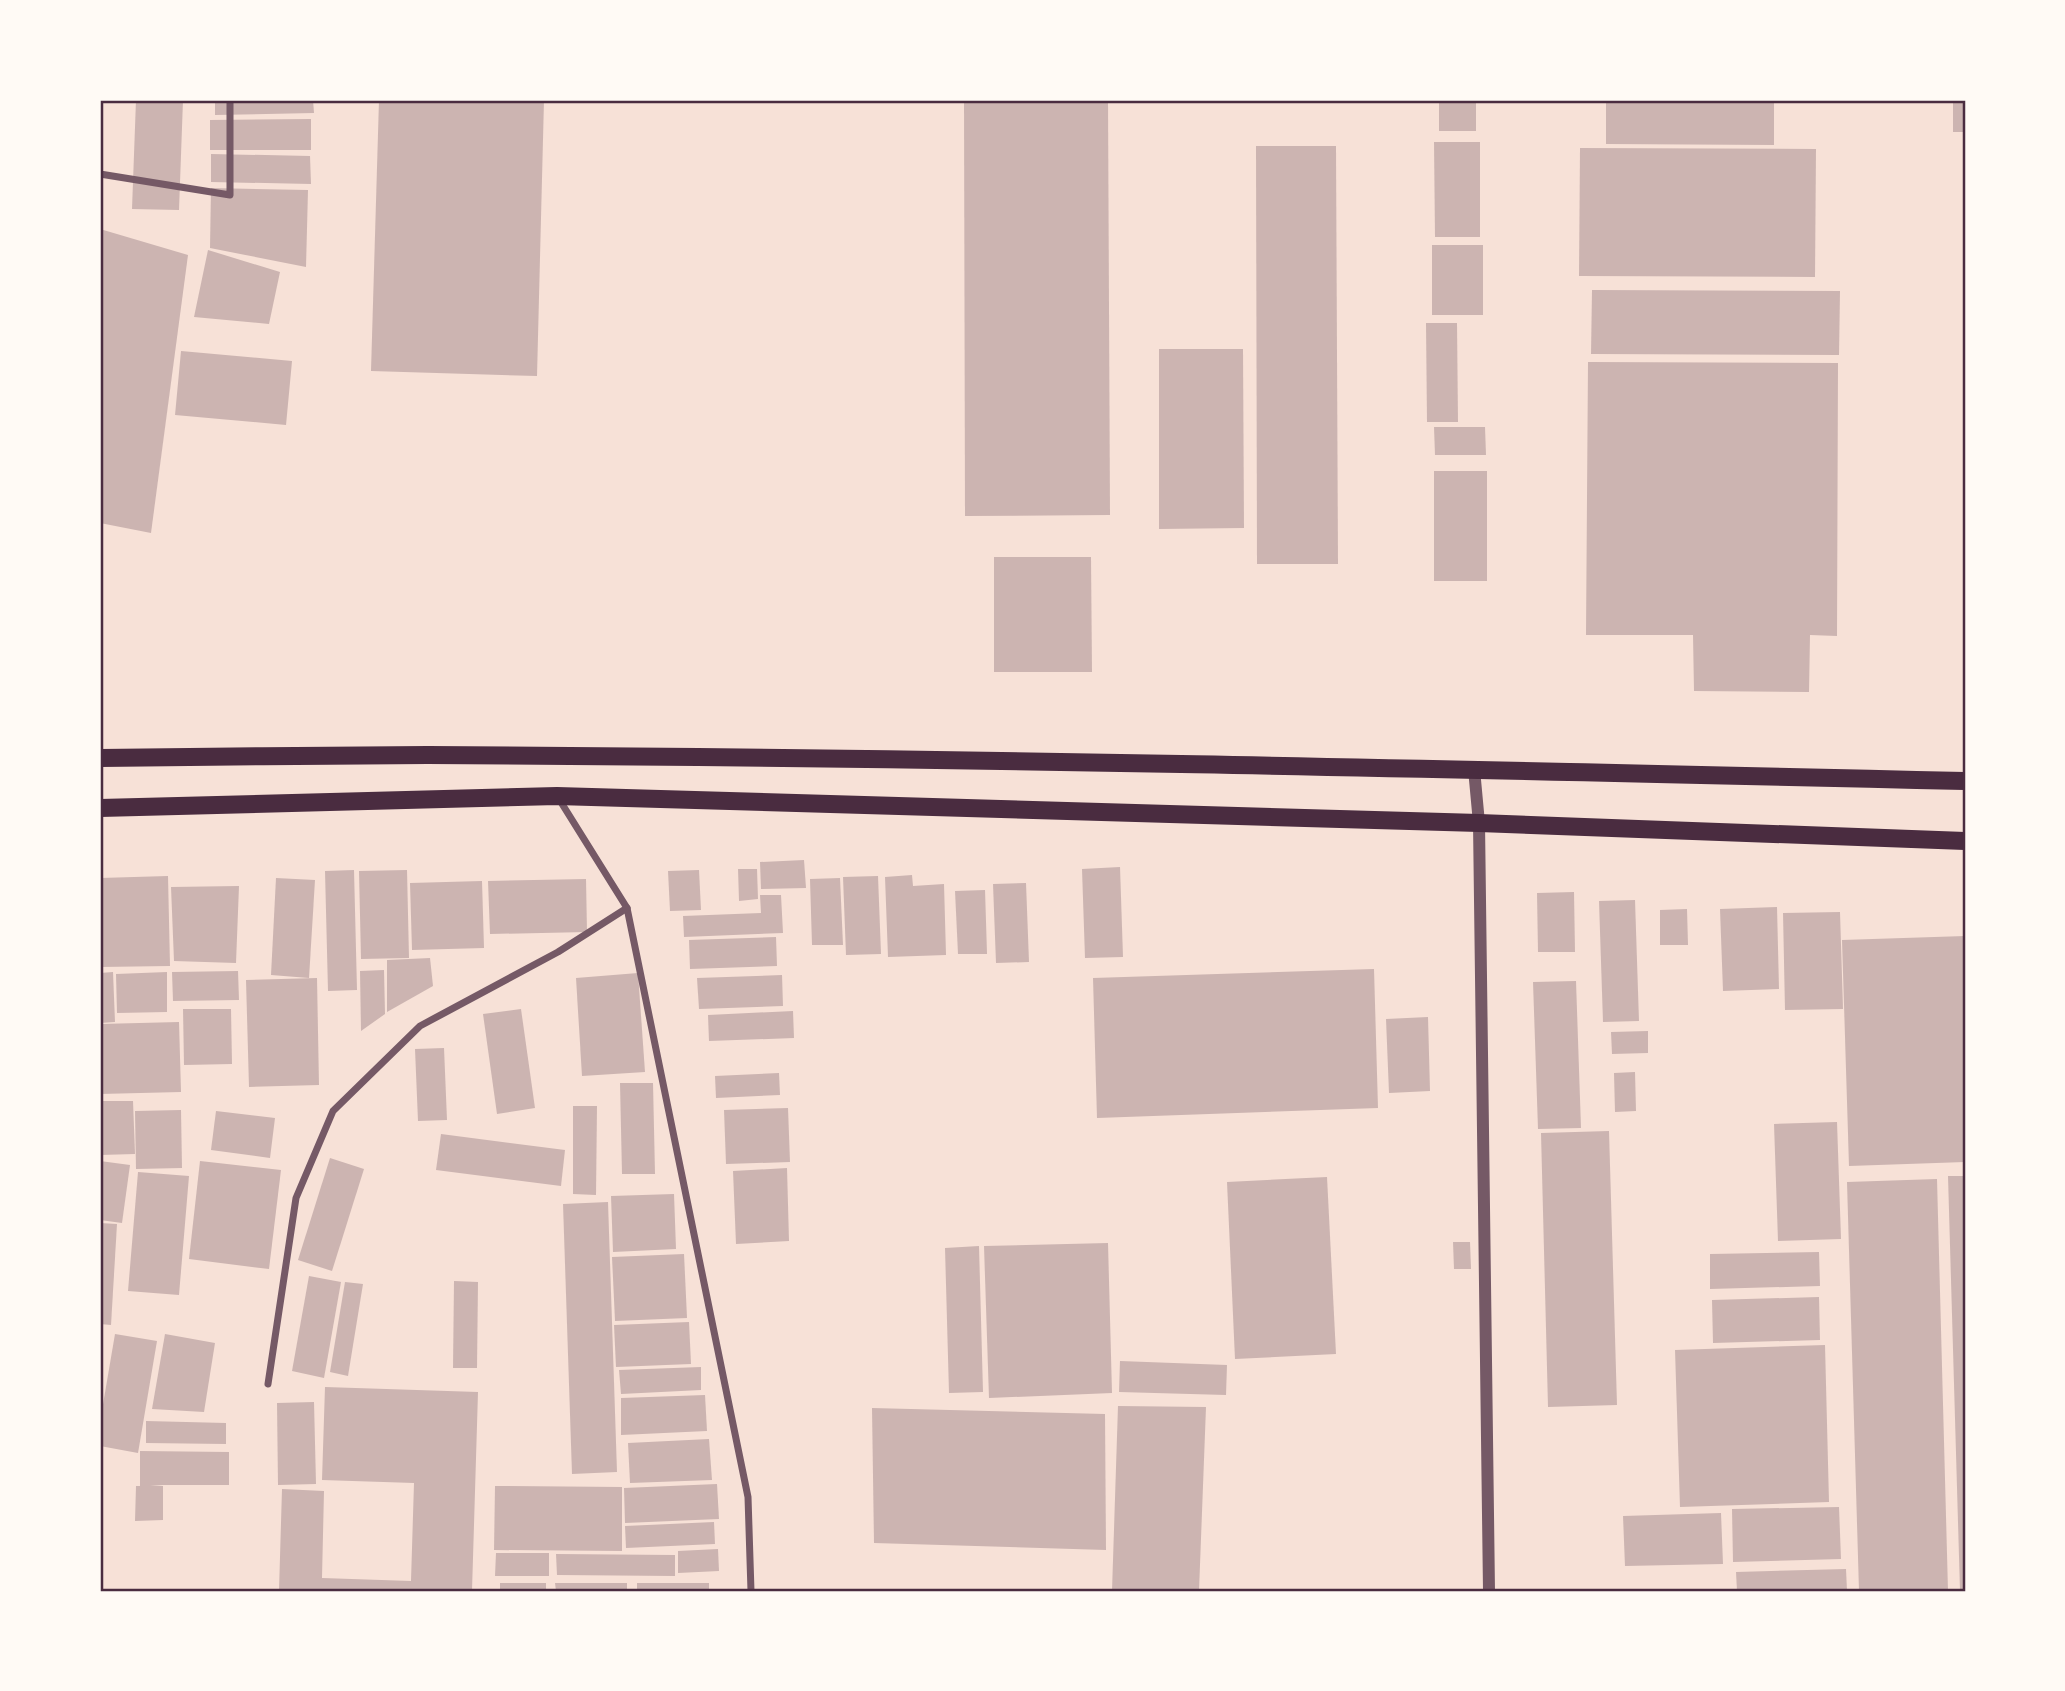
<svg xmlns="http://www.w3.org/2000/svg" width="2065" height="1691" viewBox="0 0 2065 1691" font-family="'Exo 2',sans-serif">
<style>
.building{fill:#ccb4b1}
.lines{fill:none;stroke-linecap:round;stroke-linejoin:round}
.minor{stroke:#755966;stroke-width:7}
.tertiary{stroke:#755966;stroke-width:12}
.primary{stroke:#4a2c40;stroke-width:18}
.neatline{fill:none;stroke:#4a2c40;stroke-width:2.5}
</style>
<rect width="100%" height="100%" fill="#f7e1d7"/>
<!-- building -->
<g class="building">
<path d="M136,100H183L179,210L132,209Z"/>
<path d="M215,100H313L314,113L215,115Z"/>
<path d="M379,100H544L537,376L371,371Z"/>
<path d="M964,100H1108L1110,515L965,516Z"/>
<rect x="1439" y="100" width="37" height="31"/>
<path d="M1606,100H1860V103H1774V145L1606,144Z"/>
<rect x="1953" y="100" width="12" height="32"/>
<path d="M311,119V150H210V120Z"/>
<path d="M1434,142H1480V237H1435Z"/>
<path d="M1256,146H1336L1338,564H1257Z"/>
<path d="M1580,148L1816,149L1815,277L1579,276Z"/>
<path d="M211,154L310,156L311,184L211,182Z"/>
<path d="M211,188L308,190L306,267L210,248Z"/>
<path d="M100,229L188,255L151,533L100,523Z"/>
<rect x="1432" y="245" width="51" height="70"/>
<path d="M208,250L280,272L269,324L194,317Z"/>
<path d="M1592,290L1840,291L1839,355L1591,354Z"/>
<path d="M1426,323H1457L1458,422H1427Z"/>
<path d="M1159,349H1243L1244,528L1159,529Z"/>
<path d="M181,351L292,361L286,425L175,415Z"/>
<path d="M1588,362L1838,363L1837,636L1810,635L1809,692L1694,691L1693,635H1586Z"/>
<path d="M1434,427H1485L1486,455H1435Z"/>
<rect x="1434" y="471" width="53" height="110"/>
<path d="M994,557H1091L1092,672H994Z"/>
<path d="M804,860L806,888L761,889L760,862Z"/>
<path d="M1120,867L1123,957L1085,958L1082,869Z"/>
<path d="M738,869H757L758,899L739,901Z"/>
<path d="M354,870L357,990L328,991L325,871Z"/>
<path d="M407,870L409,958L361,959L359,871Z"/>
<path d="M699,870L701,910L670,911L668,871Z"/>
<path d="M912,875L913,886L944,884L946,955L888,957L885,877Z"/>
<path d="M168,876L170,966L100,967V878Z"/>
<path d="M878,876L881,954L846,955L843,877Z"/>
<path d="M276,878L315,880L309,978L271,975Z"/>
<path d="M840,878L843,945H812L810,879Z"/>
<path d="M586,879L587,932L490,934L488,881Z"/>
<path d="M482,881L484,948L412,950L410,883Z"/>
<path d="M1026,883L1029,962L996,963L993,884Z"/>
<path d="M239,886L236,963L174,961L171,887Z"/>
<path d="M985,890L987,954H958L955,891Z"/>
<path d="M1574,892L1575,952H1538L1537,893Z"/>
<path d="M760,895H781L783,933L684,937L683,916L761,913Z"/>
<path d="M1635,900L1639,1021L1603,1022L1599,901Z"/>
<path d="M1777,907L1779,989L1723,991L1720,909Z"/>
<path d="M1687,909L1688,945H1660V910Z"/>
<path d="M1840,912L1843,1009L1785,1010L1783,913Z"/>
<path d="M1965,936V1162L1849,1166L1842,940Z"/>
<path d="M776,937L777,966L690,969L689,940Z"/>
<path d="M430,958L433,986L387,1012V960Z"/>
<path d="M1374,969L1378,1108L1097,1118L1093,978Z"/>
<path d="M384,970L385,1014L361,1031L360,971Z"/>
<path d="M238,971L239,1000L173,1001L172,972Z"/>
<path d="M113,972L115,1022L100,1023V973Z"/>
<path d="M167,972V1012L117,1013L116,974Z"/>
<path d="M638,973L645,1072L582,1076L576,978Z"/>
<path d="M782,975L783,1006L699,1009L697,978Z"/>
<path d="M317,978L319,1085L249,1087L246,980Z"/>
<path d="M1576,981L1581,1128L1538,1129L1533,982Z"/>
<path d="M183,1009H231L232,1064L184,1065Z"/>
<path d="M521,1009L535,1108L497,1114L483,1014Z"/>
<path d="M793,1011L794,1038L709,1041L708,1015Z"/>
<path d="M1428,1017L1430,1091L1389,1093L1386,1019Z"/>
<path d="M179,1022L181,1092L100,1094V1024Z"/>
<path d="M1648,1031V1053L1612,1054L1611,1032Z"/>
<path d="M444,1048L447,1120L418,1121L415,1049Z"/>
<path d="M1635,1072L1636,1111L1615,1112L1614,1073Z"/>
<path d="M779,1073L780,1095L716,1098L715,1076Z"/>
<path d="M620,1083H653L655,1174H622Z"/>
<path d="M100,1101H133L135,1154L100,1155Z"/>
<path d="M573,1106H597L596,1195L573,1194Z"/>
<path d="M788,1108L790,1162L726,1164L724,1110Z"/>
<path d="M181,1110L182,1168L136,1169L135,1111Z"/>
<path d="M216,1111L275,1118L270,1158L211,1150Z"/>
<path d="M1837,1122L1841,1239L1778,1241L1774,1124Z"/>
<path d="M1609,1131L1617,1405L1548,1407L1541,1133Z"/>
<path d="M441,1134L565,1150L561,1186L436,1170Z"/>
<path d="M330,1158L364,1169L332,1271L298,1260Z"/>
<path d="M100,1161L130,1165L122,1223L100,1220Z"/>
<path d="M200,1161L281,1170L269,1269L189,1259Z"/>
<path d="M787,1168L789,1241L736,1244L733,1171Z"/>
<path d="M138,1172L189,1176L179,1295L128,1291Z"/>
<path d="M1948,1176H1965V1591H1960Z"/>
<path d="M1327,1177L1336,1354L1235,1359L1227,1182Z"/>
<path d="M1937,1179L1948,1591H1859L1847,1182Z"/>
<path d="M674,1194L676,1249L613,1252L611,1196Z"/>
<path d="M608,1202L617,1472L572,1474L563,1204Z"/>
<path d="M100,1223L117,1224L111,1325L100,1324Z"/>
<path d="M1453,1242H1470L1471,1269H1454Z"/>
<path d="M1108,1243L1112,1393L989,1398L984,1246Z"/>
<path d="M979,1246L983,1392L949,1393L945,1248Z"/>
<path d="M1819,1252L1820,1286L1710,1289V1254Z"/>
<path d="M684,1254L687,1318L615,1321L612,1257Z"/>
<path d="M309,1276L341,1282L324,1378L292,1371Z"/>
<path d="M454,1281L478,1282L477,1368H453Z"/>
<path d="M345,1282L363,1284L348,1376L330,1372Z"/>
<path d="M1819,1297L1820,1340L1713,1343L1712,1300Z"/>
<path d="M689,1322L691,1364L616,1367L614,1325Z"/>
<path d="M115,1334L157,1341L138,1453L100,1446V1422Z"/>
<path d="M165,1334L215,1343L204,1412L152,1409Z"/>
<path d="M1825,1345L1829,1502L1680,1507L1675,1350Z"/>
<path d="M1120,1361L1227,1365L1226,1395L1119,1392Z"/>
<path d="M701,1367V1390L621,1394L619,1370Z"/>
<path d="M325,1387L478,1392L472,1591H279L282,1489L324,1491L322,1578L411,1581L414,1483L322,1480Z"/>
<path d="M705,1395L707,1431L621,1435V1398Z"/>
<path d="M314,1402L316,1484L278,1485L277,1403Z"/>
<path d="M1118,1406L1206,1407L1199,1591H1112Z"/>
<path d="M872,1408L1105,1414L1106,1550L874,1543Z"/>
<path d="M146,1421L226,1423V1444L146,1443Z"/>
<path d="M709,1439L712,1480L630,1483L628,1443Z"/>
<path d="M140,1451L229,1452V1485H150L163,1486V1520L135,1521L136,1486H140Z"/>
<path d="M717,1484L719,1519L625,1523L624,1488Z"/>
<path d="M495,1486L622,1487V1551L494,1550Z"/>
<path d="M1839,1507L1841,1559L1733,1562L1732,1509Z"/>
<path d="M1721,1513L1723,1564L1625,1566L1623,1516Z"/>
<path d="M714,1522L715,1544L626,1548L625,1526Z"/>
<path d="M718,1549L719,1571L678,1573V1551Z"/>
<path d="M496,1553H549V1576H495Z"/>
<path d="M556,1554L675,1555V1576L557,1575Z"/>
<path d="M1846,1569L1847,1591H1737L1736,1572Z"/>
<rect x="500" y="1583" width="46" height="8"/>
<path d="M555,1583H627V1591H556Z"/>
<rect x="637" y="1583" width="72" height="8"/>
</g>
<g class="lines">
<!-- minor -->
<g class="minor">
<path d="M100,174L230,195V100"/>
<path d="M559,799L627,908L748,1497L751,1591"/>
<path d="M268,1384L296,1198L333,1111L420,1026L558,952L627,908"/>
</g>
<!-- tertiary -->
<path class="tertiary" d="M1474,769L1479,823L1489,1591"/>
<!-- primary -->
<g class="primary">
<path d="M100,758C209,757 319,755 428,755C940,757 1453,769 1965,781"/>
<path d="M100,808L557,796L1479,823L1965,841"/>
</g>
</g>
<!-- border -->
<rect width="2065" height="1691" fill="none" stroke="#fffaf5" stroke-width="203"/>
<rect x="102" y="102" width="1862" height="1488" class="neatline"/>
</svg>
